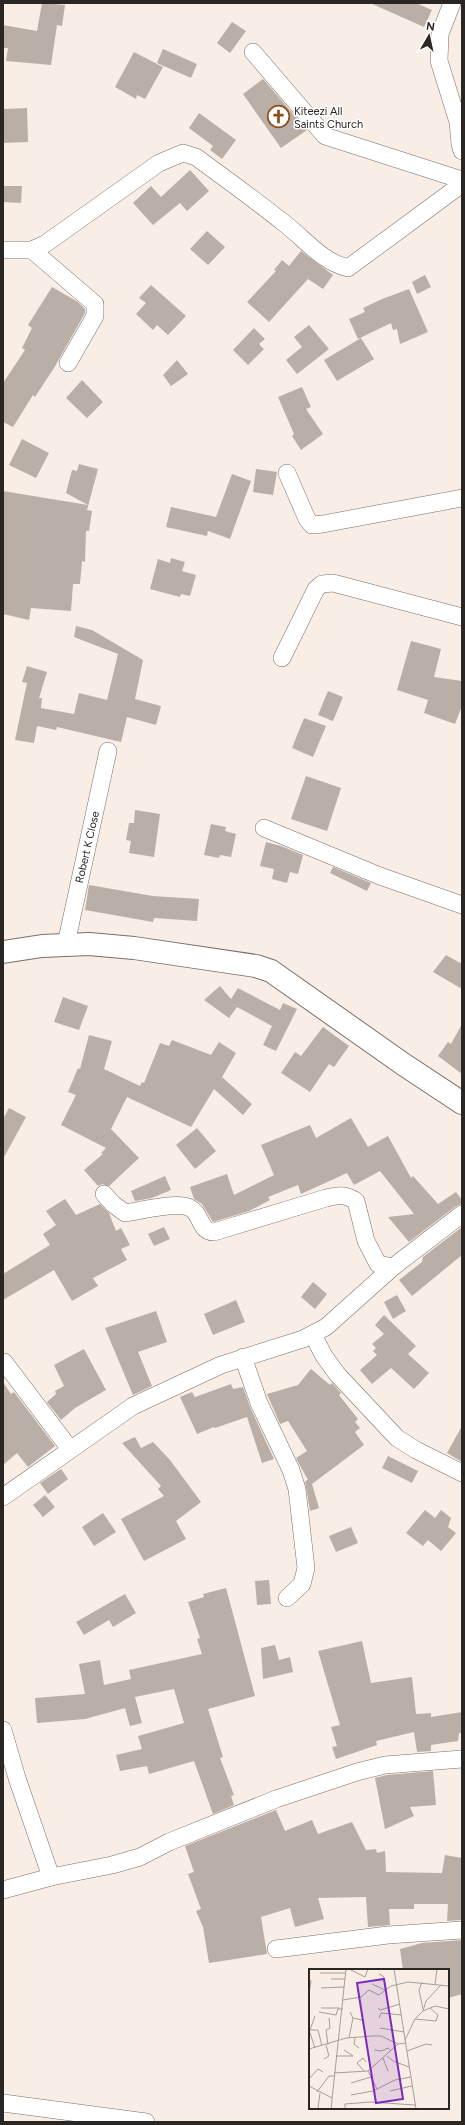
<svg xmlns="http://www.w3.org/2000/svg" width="465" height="2125" viewBox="0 0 465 2125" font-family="Figtree,sans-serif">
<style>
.building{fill:#baafa7}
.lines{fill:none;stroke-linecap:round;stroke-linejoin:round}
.street-casing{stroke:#796f68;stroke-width:18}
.secondary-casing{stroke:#796f68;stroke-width:24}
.street{stroke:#fff;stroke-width:17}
.secondary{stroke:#fff;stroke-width:22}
.labels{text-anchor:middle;stroke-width:3;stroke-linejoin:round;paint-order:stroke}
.poi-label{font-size:11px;fill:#2a2623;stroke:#fff;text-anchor:start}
.street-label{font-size:11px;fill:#2a2623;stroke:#fff}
.inset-road{fill:none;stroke:#a69e97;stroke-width:1}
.view{fill:#7b2cbf;fill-opacity:0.15;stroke:#7b2cbf;stroke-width:2}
.inset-edge{fill:none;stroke:#2a2623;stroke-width:2}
</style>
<rect width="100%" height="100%" fill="#f9eee5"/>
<!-- building -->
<g class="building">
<path d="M42,3L65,5L62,26L57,25L51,65L6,61L8,48H3V25L37,31Z"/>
<path d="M370,3H416L432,10L424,27Z"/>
<path d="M232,22L246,31L230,53L217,43Z"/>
<path d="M163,49L197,64L191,78L157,63Z"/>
<path d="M134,52L163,67L145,99L137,95L136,99L115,87Z"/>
<path d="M263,79L307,130L281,148L243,94Z"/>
<path d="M27,108L28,142L3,143V109Z"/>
<path d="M199,113L236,140L222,159L210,150L213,146L189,128Z"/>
<path d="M190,170L209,191L187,211L180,203L153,225L133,203L151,186L161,197Z"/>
<path d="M3,186H22L21,203L3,202Z"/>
<path d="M207,231L225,247L208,265L190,249Z"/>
<path d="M301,251L333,275L323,289L308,279L269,322L247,302L276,271L274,270L282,260L289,266Z"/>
<path d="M425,275L431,287L417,294L412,282Z"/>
<path d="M151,285L186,316L168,335L157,325L153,330L136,314L146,303L139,298Z"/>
<path d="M52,287L78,302L85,309V313L54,368L35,397L33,395L13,427L3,422V383L25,350L22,348L32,328L28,325Z"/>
<path d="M409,289L428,332L400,344L397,329L393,330L391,323L358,339L349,319L365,312L363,308L382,299Z"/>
<path d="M309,325L329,349L297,374L286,360L302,347L294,337Z"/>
<path d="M254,328L265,339L259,344L264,349L248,365L233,350Z"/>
<path d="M361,338L374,359L337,381L324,360Z"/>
<path d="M177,360L188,374L171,386L163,375Z"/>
<path d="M82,380L103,402L87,418L66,398Z"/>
<path d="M302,387L311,407L306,409L323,434L301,450L292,436L294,434L278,397Z"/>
<path d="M22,439L49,453L36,478L9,465Z"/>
<path d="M79,464L98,469L87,510L92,511L89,531H86L85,562L82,561L80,584H73L71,611L31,608L29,620L3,614V491L88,505L66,493L72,470L77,471Z"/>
<path d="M256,469L277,472L273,495L253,492Z"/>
<path d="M232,474L251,481L230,539L208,531L207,536L166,527L171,507L216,517Z"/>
<path d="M171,558L185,562L182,571L196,575L190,596L181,594L180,597L150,589L158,559L170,563Z"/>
<path d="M76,626L92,630L143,660L135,699L161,706L156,725L127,717L121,742L57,727L56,730L37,726L34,743L15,740L27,683L22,682L27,666L47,672L39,698H42L41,708L74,714L79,693L107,700L118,654L74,637Z"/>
<path d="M411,641L441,649L434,677L462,681V706L455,724L424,713L428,700L397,690Z"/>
<path d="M328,691L343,697L333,721L318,715Z"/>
<path d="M304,718L326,726L313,757L292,748Z"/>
<path d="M306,776L341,788L327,831L291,819Z"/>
<path d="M135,810L160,814L154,857L129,853L131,841L126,840L129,823H134Z"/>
<path d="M211,824L226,827L225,831L236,834L231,857L220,855L219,858L204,855Z"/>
<path d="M266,842L281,846L303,855L298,874L290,872L287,883L272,879L274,869L260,866Z"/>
<path d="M333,867L371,883L367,891L330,873Z"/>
<path d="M89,885L153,896L199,899L197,921L154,918L153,922L85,910Z"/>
<path d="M446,955L462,964V989L433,972Z"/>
<path d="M220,986L231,999L238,988L280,1010L283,1003L297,1009L276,1051L263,1045L272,1026L237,1007L229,1018L204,1000Z"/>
<path d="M63,997L88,1006L79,1030L54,1022Z"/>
<path d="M462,1024V1074L438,1056L448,1042L451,1044Z"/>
<path d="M323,1027L349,1046L334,1067L329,1064L310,1092L281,1073L295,1052L301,1056Z"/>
<path d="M89,1035L112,1041L104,1069L140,1086L142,1082L144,1083L160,1043L169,1046L172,1040L211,1055L219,1042L236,1053L222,1077L252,1104L243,1115L214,1089L191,1127L127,1097L111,1129L139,1158L109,1186L102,1184L98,1186L84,1170L103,1154L101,1153L106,1148L61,1125L76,1095L68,1092L78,1068L80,1069Z"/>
<path d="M9,1108L26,1117L3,1159V1119Z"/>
<path d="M351,1118L368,1147L388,1136L411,1178L413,1176L438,1204L456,1192L462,1200V1204L456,1206L409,1242L388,1217L414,1214L380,1171L354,1185L347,1173L301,1194L298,1185L268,1197L270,1200L249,1211L213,1222L202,1204L194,1199L190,1187L227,1174L234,1195L274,1175L261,1145L310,1125L316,1138Z"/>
<path d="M197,1128L216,1151L195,1169L176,1145Z"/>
<path d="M165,1176L171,1190L152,1198L135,1201L131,1191Z"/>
<path d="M65,1199L76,1215L100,1204L109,1213L116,1231L121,1228L130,1245L121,1249L127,1260L93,1278L98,1286L72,1301L54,1270L3,1300V1274L50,1245L43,1234L56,1225L46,1211Z"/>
<path d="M164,1227L170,1239L154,1246L148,1234Z"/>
<path d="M462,1227V1255L412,1296L399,1280L422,1262L423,1257Z"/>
<path d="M313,1282L327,1294L315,1309L301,1297Z"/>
<path d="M397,1295L406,1311L393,1319L384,1302Z"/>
<path d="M236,1300L245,1322L213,1335L204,1314Z"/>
<path d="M156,1311L167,1342L138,1352L152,1386L133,1395L105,1328Z"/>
<path d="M384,1315L416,1346L408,1354L429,1373L414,1389L391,1368L372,1384L360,1370L377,1355L373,1351L376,1348L372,1344L384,1334L375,1325Z"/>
<path d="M84,1349L106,1390L75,1408L61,1420L47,1402L56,1394L55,1391L64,1386L54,1365Z"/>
<path d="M311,1369L330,1385L332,1383L341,1393L339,1395L358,1419L355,1422L360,1428L355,1432L364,1445L312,1484L319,1508L310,1511L305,1481L308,1480L296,1458L307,1451L288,1421L280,1424L267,1394L298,1385Z"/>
<path d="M3,1382L11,1394L14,1392L55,1446L28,1467L17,1453L3,1465Z"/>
<path d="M231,1384L233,1389L243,1387L250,1407L274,1459L262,1463L247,1417L215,1428L214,1427L197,1434L180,1397L192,1392L195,1397Z"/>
<path d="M462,1426V1462L447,1453Z"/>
<path d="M135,1437L141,1448L153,1442L170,1460L201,1502L176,1521L186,1539L144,1561L121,1519L164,1496L158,1489L161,1486L122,1443Z"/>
<path d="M388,1456L418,1471L412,1483L382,1468Z"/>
<path d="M61,1469L68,1479L48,1494L40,1483Z"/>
<path d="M45,1495L55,1507L43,1517L33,1505Z"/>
<path d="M425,1510L435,1518L441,1510L451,1518L448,1527L456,1533L441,1551L428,1540L423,1546L406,1533Z"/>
<path d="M103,1513L116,1532L94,1546L82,1527Z"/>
<path d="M351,1527L358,1543L336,1552L329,1536Z"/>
<path d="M269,1580L271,1604L257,1605L255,1581Z"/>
<path d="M226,1588L255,1696L208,1709L223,1757L220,1758L234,1795L231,1796L234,1805L213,1814L194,1761L149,1774L147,1766L120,1771L116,1755L142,1749L138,1736L184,1723L174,1689L135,1697L142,1723L130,1726L125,1708L85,1719L37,1723L35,1698L85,1694L79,1664L100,1660L104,1685L131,1679L129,1670L202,1654L197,1639L200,1638L188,1602L204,1597L203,1594Z"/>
<path d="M125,1594L136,1613L113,1627L109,1620L84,1635L76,1622Z"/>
<path d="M362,1641L371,1683L412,1677L416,1714L431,1713V1717L462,1712V1733H459L458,1741L431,1745V1751L417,1752L414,1732L376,1741L377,1745L336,1759L332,1747L337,1746L331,1727L340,1725L318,1651Z"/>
<path d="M275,1645L279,1660L290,1657L293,1672L263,1679L261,1648Z"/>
<path d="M433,1771L436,1805L410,1807L414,1816L385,1829L375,1778L387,1775Z"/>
<path d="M276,1810L285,1831L312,1820L318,1834L352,1822L366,1850L376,1849L377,1853L385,1851L386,1872L442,1873L445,1855L462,1858L461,1920L447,1921L448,1904H414V1909H389L390,1925L368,1927L366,1897L318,1898L324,1919L295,1927L290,1908L261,1917L267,1954L209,1963L203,1927L196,1911L201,1909L188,1874L194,1872L185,1846Z"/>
<path d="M462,1940V1994L448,1998V1970H403L400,1949L422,1943Z"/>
</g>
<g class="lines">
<defs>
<g id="street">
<path d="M452,3L440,34L439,61L458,122L460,144L462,151"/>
<path d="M253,52L325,136L462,180"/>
<path d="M3,250H32L45,244L159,163L183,153L196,157C226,179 255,200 284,223C305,239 322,262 348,268L462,184"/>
<path d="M32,250L95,304V316L68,363"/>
<path d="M287,473L307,519L312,525L323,524L462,498"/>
<path d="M282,658L316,589L322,584L333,583L462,617"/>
<path d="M264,828L380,876L462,905"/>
<path d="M66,944L108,751"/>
<path d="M104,1194L113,1204L125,1213C140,1211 178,1201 190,1208C202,1214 199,1232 214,1232L326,1198C338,1195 345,1194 356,1201L366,1241L378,1264L393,1267"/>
<path d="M313,1335L324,1356L337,1374L397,1438L416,1450L462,1473"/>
<path d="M243,1357L259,1403L291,1470L297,1489L306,1568L302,1584L287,1598"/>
<path d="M4,1362L70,1449"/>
<path d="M3,1497L133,1406L221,1365L303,1339L326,1327L393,1267L462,1214"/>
<path d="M3,1730L17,1778L51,1877"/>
<path d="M3,1890L51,1877L112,1865L140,1857L169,1842L276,1799L357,1772L385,1765L462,1759"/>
<path d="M276,1949L388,1935L462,1930"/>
<path d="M3,2103L146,2122"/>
</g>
<path id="secondary" d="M3,952L42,946L89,944L134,948L256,966L271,971L403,1064L462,1103"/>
</defs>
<!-- street casing -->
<use href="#street" class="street-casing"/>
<!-- secondary casing -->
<use href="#secondary" class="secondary-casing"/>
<!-- street -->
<use href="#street" class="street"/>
<!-- secondary -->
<use href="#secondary" class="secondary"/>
</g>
<!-- icons -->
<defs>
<symbol id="church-ring" viewBox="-11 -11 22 22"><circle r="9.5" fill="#fff" stroke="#91501a" stroke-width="1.5"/><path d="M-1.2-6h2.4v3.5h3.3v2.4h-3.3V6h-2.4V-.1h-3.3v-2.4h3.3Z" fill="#91501a"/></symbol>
</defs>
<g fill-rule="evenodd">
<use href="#church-ring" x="266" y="104" width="25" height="25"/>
</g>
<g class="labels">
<!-- poi labels -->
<g class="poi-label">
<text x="294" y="115">Kiteezi All<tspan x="294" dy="13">Saints Church</tspan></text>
</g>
<!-- street labels -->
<g class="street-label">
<text transform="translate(87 847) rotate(-77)" y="4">Robert K Close</text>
</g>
</g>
<!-- overview -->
<g transform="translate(309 1969)">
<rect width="140" height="140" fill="#f9eee5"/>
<path class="inset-road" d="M40,0L56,8L59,0M85,0L107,140M11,4H36M70,5L74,7L77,20M22,10H36M113,13L110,21L114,40M63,15L76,21M126,15L128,0M12,19L35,18M0,26L2,11M34,31L52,28L60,21L70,26L82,17L99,13L140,17M12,39H30M69,39L71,41L91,35M114,42L117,32L132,16M10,43L27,46L29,40H34M41,43L44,49L53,51M70,49L72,44L92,46M106,50L127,52L129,46L121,39M71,59L95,63M0,61H9L13,77M0,61L6,79M1,61L6,47M40,69L44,49M46,69L45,75L50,79M96,71L106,50L114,42L126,37L140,40M19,76L17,61L21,59L20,49M0,80L37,69L64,67H72L89,75L97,74M65,81L72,82L79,79L82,82M98,82L117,75L123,76M27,87H44L35,81M78,87L84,92L100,98M74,89L79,102M15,90L20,87L17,76M55,102L48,94L54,89L57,93M59,102L68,120M25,104L59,102L89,75M0,110L9,100L14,103M42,114L62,108M0,117L23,129M81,122L103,117M8,123L20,107H25M42,126L64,122L86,111L102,108M9,139L11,124M36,139V135L61,133L106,136M22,140L37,0"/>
<path class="view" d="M75,10L94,130L67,134L48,14Z"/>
<rect width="140" height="140" class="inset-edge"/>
</g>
<!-- border -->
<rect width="465" height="2125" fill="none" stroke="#2a2623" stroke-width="8"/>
<!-- north arrow -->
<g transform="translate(429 36) rotate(9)" stroke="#ffffff" stroke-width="3" paint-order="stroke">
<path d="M0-3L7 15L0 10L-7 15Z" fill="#2a2623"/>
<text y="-6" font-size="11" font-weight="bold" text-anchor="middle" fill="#2a2623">N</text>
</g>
</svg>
